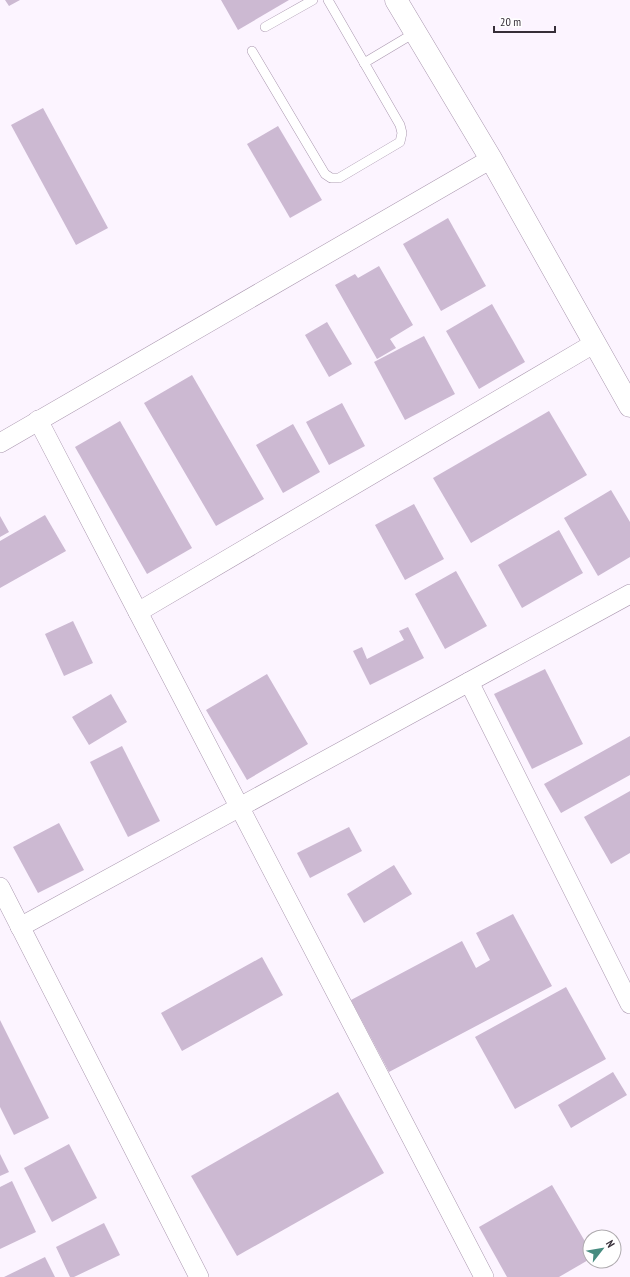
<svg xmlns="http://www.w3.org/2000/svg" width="630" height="1277" viewBox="0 0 630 1277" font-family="'PT Sans Narrow',sans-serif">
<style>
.building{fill:#ccb9d2}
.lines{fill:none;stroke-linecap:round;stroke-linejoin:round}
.lane-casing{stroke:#aa97af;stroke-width:10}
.street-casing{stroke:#aa97af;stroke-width:20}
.secondary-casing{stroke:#aa97af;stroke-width:23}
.lane{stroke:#fff;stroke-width:9}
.street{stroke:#fff;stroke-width:19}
.secondary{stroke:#fff;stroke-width:22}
</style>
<rect width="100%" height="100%" fill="#fcf4ff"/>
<!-- building -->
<g class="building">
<path d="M5,0H20L9,6Z"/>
<path d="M221,0H289L238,30Z"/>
<path d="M43,108L108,228L76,245L11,125Z"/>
<path d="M278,126L322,200L290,218L247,144Z"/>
<path d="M448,218L486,286L441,311L403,244Z"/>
<path d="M379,266L413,325L390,339L396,348L377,359L335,285L355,274L358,278Z"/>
<path d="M492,304L525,362L479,389L446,331Z"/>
<path d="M327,322L352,364L329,377L305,335Z"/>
<path d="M424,336L455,394L405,420L374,362Z"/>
<path d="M192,375L264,499L216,526L144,403Z"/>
<path d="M342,403L365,446L329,465L306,422Z"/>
<path d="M549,411L587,475L471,543L433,478Z"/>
<path d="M120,421L192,548L147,574L75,447Z"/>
<path d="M293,424L320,472L283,493L256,445Z"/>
<path d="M611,490L630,522V557L598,576L564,518Z"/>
<path d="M414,504L444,559L405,580L375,525Z"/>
<path d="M45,515L66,551L0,588V541Z"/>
<path d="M0,516L9,532L0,537Z"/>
<path d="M559,530L583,573L522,608L498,565Z"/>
<path d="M456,571L487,626L445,649L415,594Z"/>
<path d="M73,621L93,663L64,676L45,634Z"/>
<path d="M408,627L424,658L370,685L353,651L362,647L367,659L404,640L399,631Z"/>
<path d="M545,669L583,744L532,769L494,694Z"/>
<path d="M267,674L308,744L247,780L206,710Z"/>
<path d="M111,694L127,722L89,745L72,717Z"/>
<path d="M630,736V775L561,813L544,784Z"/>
<path d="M122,746L160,821L128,837L90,762Z"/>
<path d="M630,791V853L611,864L584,817Z"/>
<path d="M59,823L84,870L38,893L13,847Z"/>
<path d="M349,827L362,851L310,878L297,853Z"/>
<path d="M394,865L412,894L364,923L347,894Z"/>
<path d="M513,914L552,986L389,1072L351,1000L462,941L476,968L490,960L476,933Z"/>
<path d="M262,957L283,995L182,1051L161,1013Z"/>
<path d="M566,987L606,1059L515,1109L475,1037Z"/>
<path d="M0,1020L49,1118L14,1135L0,1107Z"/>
<path d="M613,1072L627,1095L571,1128L558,1105Z"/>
<path d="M338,1092L384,1173L237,1256L191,1176Z"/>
<path d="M69,1144L97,1198L52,1222L24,1168Z"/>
<path d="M0,1154L9,1172L0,1176Z"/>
<path d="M12,1181L36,1232L0,1249V1187Z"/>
<path d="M552,1185L590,1250V1259L559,1277H507L479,1227Z"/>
<path d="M104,1223L120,1255L74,1277H70L56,1247Z"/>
<path d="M45,1257L55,1277H4Z"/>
</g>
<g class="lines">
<defs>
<g id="lane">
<path d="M265,27L313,0"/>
<path d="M252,51L325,174L331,178H339L400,142L402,133L400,125L328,0"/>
<path d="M364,63L416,32"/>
</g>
<g id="street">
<path d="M38,420L484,1277"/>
<path d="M0,443L491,159"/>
<path d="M138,612L595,343"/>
<path d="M469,682L630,1004"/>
<path d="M0,887L199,1277"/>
<path d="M20,927L630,594"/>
</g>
<path id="secondary" d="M396,0L491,159L630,406"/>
</defs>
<!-- lane casing -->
<use href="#lane" class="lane-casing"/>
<!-- street casing -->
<use href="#street" class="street-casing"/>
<!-- secondary casing -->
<use href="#secondary" class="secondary-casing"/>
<!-- lane -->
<use href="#lane" class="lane"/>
<!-- street -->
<use href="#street" class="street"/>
<!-- secondary -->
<use href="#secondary" class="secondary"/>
</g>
<!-- north arrow -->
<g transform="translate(602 1249) rotate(59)"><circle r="19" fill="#ffffff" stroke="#afabaf"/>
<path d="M0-3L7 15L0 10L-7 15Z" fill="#478c80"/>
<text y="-6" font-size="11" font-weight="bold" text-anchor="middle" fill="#362e38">N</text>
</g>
<!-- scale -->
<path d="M494 26v6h61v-6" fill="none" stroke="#362e38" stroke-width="2"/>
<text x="500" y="26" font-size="12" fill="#362e38" stroke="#ffffff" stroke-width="3" paint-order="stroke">20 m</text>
</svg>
